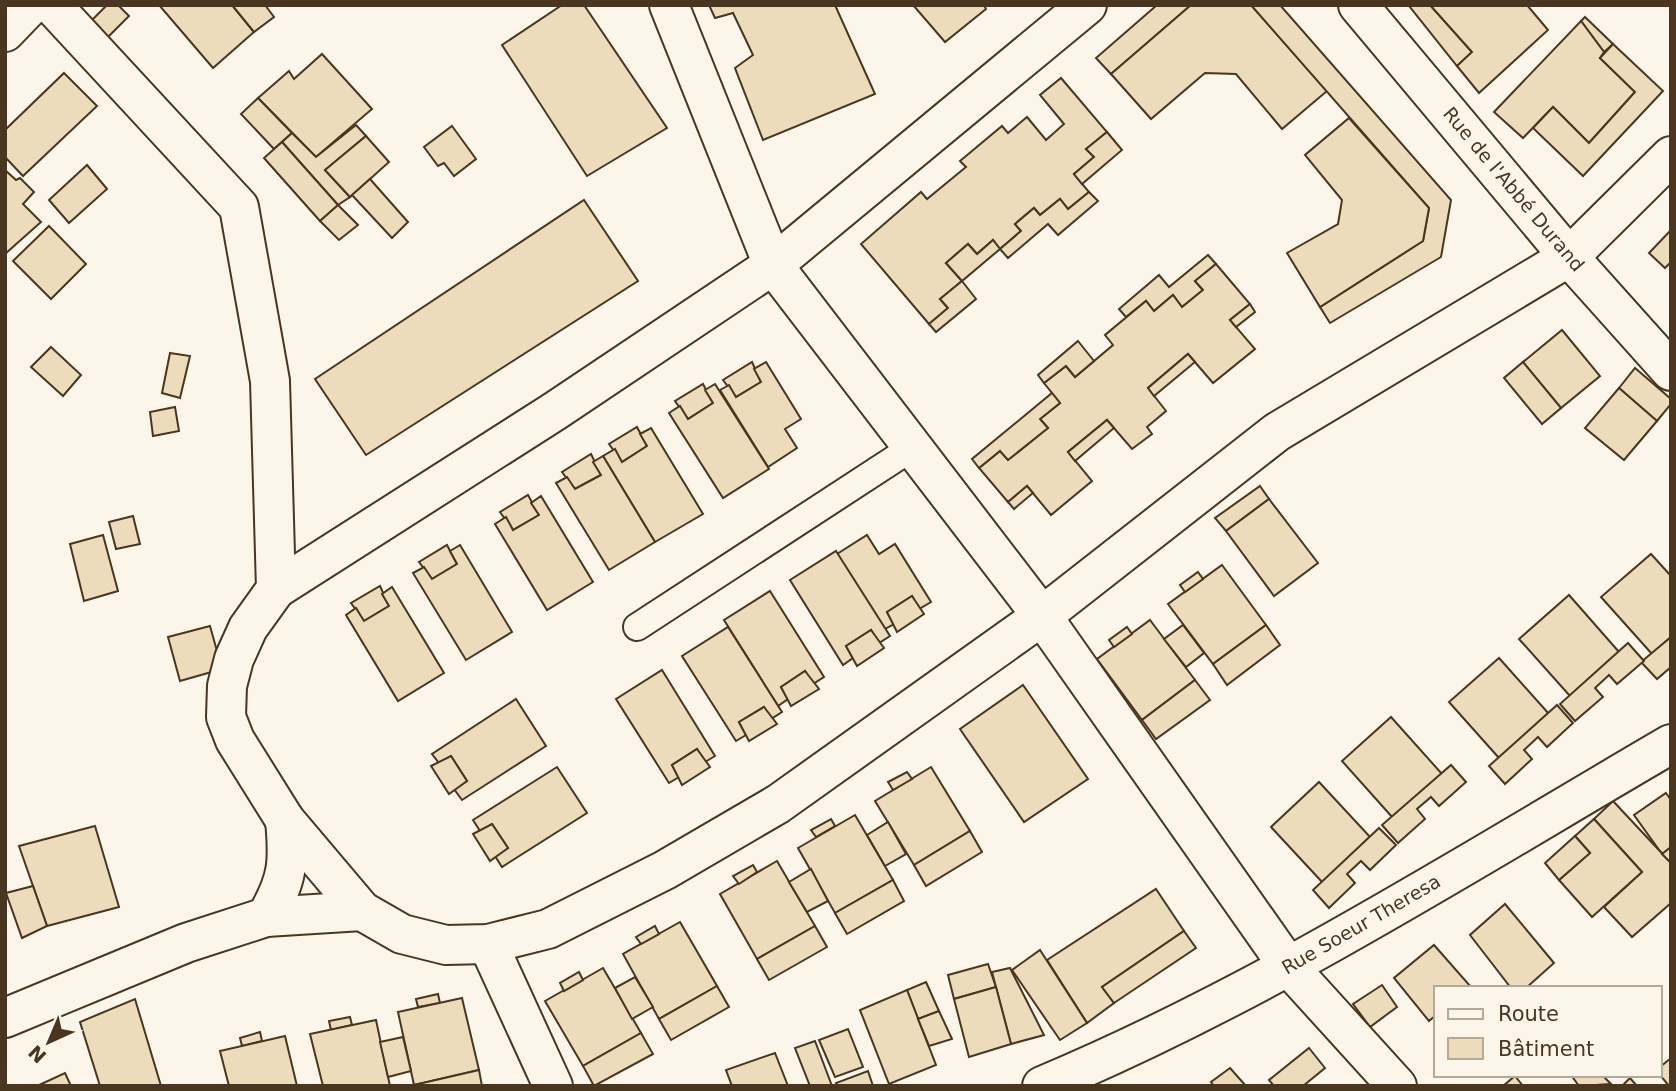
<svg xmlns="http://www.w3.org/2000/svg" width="1676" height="1091" viewBox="0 0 1676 1091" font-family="'DejaVu Sans',sans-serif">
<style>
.building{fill:#ecdcbc;stroke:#4a3520;stroke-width:2}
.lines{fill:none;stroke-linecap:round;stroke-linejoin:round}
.lane-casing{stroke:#4a3520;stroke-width:30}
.street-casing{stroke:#4a3520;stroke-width:42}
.lane{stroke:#fbf6e9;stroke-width:26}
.street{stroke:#fbf6e9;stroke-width:38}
.labels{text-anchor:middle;stroke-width:5;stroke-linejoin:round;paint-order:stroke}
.street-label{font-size:19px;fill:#4a3520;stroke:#fbf6e9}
</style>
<rect width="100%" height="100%" fill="#fbf6e9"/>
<!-- building -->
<g class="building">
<path d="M107,5H118L129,16L102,43L85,27Z"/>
<path d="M159,5H232L254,32L213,68Z"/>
<path d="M232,5H265L274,17L254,32Z"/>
<path d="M562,5H584L667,128L587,176L502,45Z"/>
<path d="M709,5H835L875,94L763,140L735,68L753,55L733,13L715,18Z"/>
<path d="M913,5H984L986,9L945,42Z"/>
<path d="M1157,5H1191L1111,74L1096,58Z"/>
<path d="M1191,5H1251L1327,91L1282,129L1236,74L1205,73L1151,119L1111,74Z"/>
<path d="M1251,5H1280L1451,200L1441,257L1330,323L1320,307L1423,241L1429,208Z"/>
<path d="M1412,5H1430L1472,52L1457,66L1410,7Z"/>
<path d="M1430,5H1527L1548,30L1479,93L1457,66L1472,52Z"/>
<path d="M1585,17L1613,44L1604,52L1581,21Z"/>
<path d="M1581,21L1604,52L1600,58L1635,92L1589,143L1553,107L1523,138L1494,112Z"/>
<path d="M1613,44L1663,91L1583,176L1533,128L1553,107L1589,143L1635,92L1600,58Z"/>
<path d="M322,54L372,109L316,157L258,98L289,71L294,79Z"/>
<path d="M64,73L97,106L23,176L5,157V130Z"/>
<path d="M1061,78L1107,132L1086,149L1094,157L1074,174L1089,192L1068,209L1060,199L1040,215L1034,208L1015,224L1021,231L1000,249L993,240L977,254L968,244L946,263L962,281L940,299L948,308L929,324L861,244L921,192L927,199L966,167L960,161L1002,126L1008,133L1027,117L1046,140L1064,124L1040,95Z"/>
<path d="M258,98L292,133L274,149L241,114Z"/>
<path d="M1349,118L1429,208L1423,241L1320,307L1287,253L1338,224L1342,200L1305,155Z"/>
<path d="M356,125L366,136L325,170L350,197L338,205L282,142L292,133L316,157Z"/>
<path d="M452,126L476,159L454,176L444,163L438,166L424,147Z"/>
<path d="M1107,132L1122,150L1082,184L1074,174L1094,157L1086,149Z"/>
<path d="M366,136L389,162L350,197L325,170Z"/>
<path d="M282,142L338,205L320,221L264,158Z"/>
<path d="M87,165L107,189L69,223L49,200Z"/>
<path d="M5,170L16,180L20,178L34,192L23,204L41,222L5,254Z"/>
<path d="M370,179L408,222L392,238L352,195Z"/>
<path d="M1089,192L1098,201L1058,235L1048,224L1008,258L1000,249L1021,231L1015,224L1034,208L1040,215L1060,199L1068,209Z"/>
<path d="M584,200L638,281L366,455L315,379Z"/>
<path d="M338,205L358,225L339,240L320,221Z"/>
<path d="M49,226L86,264L51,299L13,261Z"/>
<path d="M1671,230V262L1665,268L1649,253Z"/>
<path d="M993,240L1000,249L962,281L946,263L968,244L977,254Z"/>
<path d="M1208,255L1216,264L1195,281L1203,290L1182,307L1173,295L1154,311L1146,301L1126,317L1119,309L1159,275L1169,287Z"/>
<path d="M1216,264L1250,304L1230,320L1255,349L1213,383L1188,354L1148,388L1166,411L1147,427L1152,434L1132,449L1107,420L1068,452L1092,481L1051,515L1027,486L1008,502L979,468L1000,451L1008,460L1048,428L1040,419L1060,403L1044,383L1066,366L1075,377L1113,345L1105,335L1146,301L1154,311L1173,295L1182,307L1203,290L1195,281Z"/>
<path d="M962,281L976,299L936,332L929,324L948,308L940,299Z"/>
<path d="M1250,304L1255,312L1236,327L1230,320Z"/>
<path d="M1562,330L1600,376L1561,408L1523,362Z"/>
<path d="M1078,341L1094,361L1075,377L1066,366L1044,383L1038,375Z"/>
<path d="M51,347L81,375L63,396L31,367Z"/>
<path d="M170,353L190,356L180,398L162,393Z"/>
<path d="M1188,354L1195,362L1154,396L1148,388Z"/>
<path d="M752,362L761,382L736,397L723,380Z"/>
<path d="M766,362L801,419L785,429L797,448L768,467L720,390L729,385L736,397L761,382L754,369Z"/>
<path d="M1523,362L1561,408L1542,424L1504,378Z"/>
<path d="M1635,368L1671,399V404L1657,421L1619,388Z"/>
<path d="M703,384L713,403L688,419L675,401Z"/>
<path d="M715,384L769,469L723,498L669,413L680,406L688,419L713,403L705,390Z"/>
<path d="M1619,388L1657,421L1624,460L1585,428Z"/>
<path d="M1052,393L1060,403L1040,419L1048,428L1008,460L1000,451L979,468L972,459Z"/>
<path d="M175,407L179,431L153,436L150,412Z"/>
<path d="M1107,420L1114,428L1075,461L1068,452Z"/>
<path d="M637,427L647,446L622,462L609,444Z"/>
<path d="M651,428L703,514L655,542L603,456L615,449L622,462L647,446L640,434Z"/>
<path d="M591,454L601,475L575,489L562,472Z"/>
<path d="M603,456L655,542L609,570L556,483L567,477L575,489L601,475L593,462Z"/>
<path d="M1027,486L1033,493L1014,509L1008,502Z"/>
<path d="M1260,486L1269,499L1226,531L1215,518Z"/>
<path d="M528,495L539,515L513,530L500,512Z"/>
<path d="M541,496L593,582L547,610L495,524L506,517L513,530L539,515L531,503Z"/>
<path d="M1269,499L1318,563L1274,596L1226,531Z"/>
<path d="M133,516L140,544L116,549L109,522Z"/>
<path d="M103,535L118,591L84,601L70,544Z"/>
<path d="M867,535L879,554L895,544L931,602L919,609L912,596L887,612L894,624L885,629L837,554Z"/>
<path d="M447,545L457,564L432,579L419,562Z"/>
<path d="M460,545L512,632L466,660L413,573L424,567L432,579L457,564L450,551Z"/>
<path d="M836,551L890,636L879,643L871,630L846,646L853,658L843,665L790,580Z"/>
<path d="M1651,554L1671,576V637L1652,654L1601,597Z"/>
<path d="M1222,565L1266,625L1213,664L1168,604Z"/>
<path d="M1198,572L1203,579L1185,592L1180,585Z"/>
<path d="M380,586L389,606L364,621L351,603Z"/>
<path d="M392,587L444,673L398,701L346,615L356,608L364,621L389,606L382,594Z"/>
<path d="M770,591L824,677L813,684L805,671L781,687L788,699L778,706L724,620Z"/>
<path d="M1569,595L1619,652L1570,696L1519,639Z"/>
<path d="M912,596L924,614L897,632L887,612Z"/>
<path d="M1150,620L1195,680L1142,720L1097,659Z"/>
<path d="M1183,625L1204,653L1186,667L1164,639Z"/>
<path d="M1266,625L1280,645L1227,685L1213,664Z"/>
<path d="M210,626L222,669L180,681L168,637Z"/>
<path d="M728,627L782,712L771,719L764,707L739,722L746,735L736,741L682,656Z"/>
<path d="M1127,627L1132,634L1114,647L1109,640Z"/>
<path d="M871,630L884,648L857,666L846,646Z"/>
<path d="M1671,637V667L1657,679L1641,662Z"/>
<path d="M1628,643L1644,661L1617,684L1609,675L1595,688L1603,697L1575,721L1560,704Z"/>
<path d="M1499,658L1549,714L1499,758L1449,702Z"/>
<path d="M662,670L715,756L705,762L697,749L672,765L679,777L669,783L616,699Z"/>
<path d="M805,671L819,689L791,706L781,687Z"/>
<path d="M1195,680L1210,700L1156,739L1142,720Z"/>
<path d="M1023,685L1088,779L1024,822L960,729Z"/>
<path d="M516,699L546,746L462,800L454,789L467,781L451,756L439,763L432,754Z"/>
<path d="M1557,705L1573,723L1547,747L1538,737L1524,750L1532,759L1505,784L1489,766Z"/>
<path d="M764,707L777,724L749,741L739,722Z"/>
<path d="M1391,717L1442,774L1393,818L1342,761Z"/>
<path d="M697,749L710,767L682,785L672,765Z"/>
<path d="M451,756L467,781L449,794L431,766Z"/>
<path d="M1451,765L1466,782L1439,806L1431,797L1417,809L1425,819L1398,843L1382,825Z"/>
<path d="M557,767L587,813L502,867L495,856L508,848L492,824L480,831L473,820Z"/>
<path d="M931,767L970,831L914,865L875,801Z"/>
<path d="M907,772L912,779L893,790L888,782Z"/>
<path d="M1319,782L1371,838L1323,883L1271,827Z"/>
<path d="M1666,793L1671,800V847L1662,854L1634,815Z"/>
<path d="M1613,801L1671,863V903L1632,937L1604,907L1642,872L1594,819Z"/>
<path d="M855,815L893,880L835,913L798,848Z"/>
<path d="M831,819L835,826L816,837L811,830Z"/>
<path d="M1594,819L1642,872L1592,917L1559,880L1590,853L1575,836Z"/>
<path d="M888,822L906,854L885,866L867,835Z"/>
<path d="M492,824L508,848L490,861L473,834Z"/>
<path d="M95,826L119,907L47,926L19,846Z"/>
<path d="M1379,828L1396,845L1370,870L1361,861L1347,874L1355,883L1329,908L1313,890Z"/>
<path d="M970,831L982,852L926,886L914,865Z"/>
<path d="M1575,836L1590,853L1559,880L1545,863Z"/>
<path d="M1671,847V863L1662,854Z"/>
<path d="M777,861L815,926L757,959L720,894Z"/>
<path d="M753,865L757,872L739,884L733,876Z"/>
<path d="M811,869L828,901L807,912L789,882Z"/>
<path d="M893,880L904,901L847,934L835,913Z"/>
<path d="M33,886L47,926L22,938L6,893Z"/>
<path d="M1156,889L1184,931L1102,987L1114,1003L1087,1023L1047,960Z"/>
<path d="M1505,904L1554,963L1526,988H1511L1470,935Z"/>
<path d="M680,922L717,986L659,1019L623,954Z"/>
<path d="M655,926L659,934L641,944L636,937Z"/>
<path d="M815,926L827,947L769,980L757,959Z"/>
<path d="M1184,931L1196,948L1114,1003L1102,987Z"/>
<path d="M1434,945L1471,987L1436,988V1015L1429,1021L1394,978Z"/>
<path d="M1040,950L1087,1023L1060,1040L1012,970Z"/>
<path d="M988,964L996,987L954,999L948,975Z"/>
<path d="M603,968L641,1033L583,1066L545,1001Z"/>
<path d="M1010,968L1044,1035L1011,1044L992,972Z"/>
<path d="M579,972L583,980L564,991L560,983Z"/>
<path d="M635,977L653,1007L632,1019L615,988Z"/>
<path d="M926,982L939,1011L918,1019L907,990Z"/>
<path d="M1382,985L1397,1007L1370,1027L1353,1004Z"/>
<path d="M717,986L729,1007L671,1040L659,1019Z"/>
<path d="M996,987L1011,1044L969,1057L954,999Z"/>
<path d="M907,990L936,1065L889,1084L860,1010Z"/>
<path d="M438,994L440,1003L418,1007L416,999Z"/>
<path d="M462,998L479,1070L414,1085L398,1012Z"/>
<path d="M135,999L161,1086H100L80,1022Z"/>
<path d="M939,1011L952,1039L929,1046L918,1019Z"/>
<path d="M350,1017L352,1025L331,1030L329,1021Z"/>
<path d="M376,1020L390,1086H323L310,1034Z"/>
<path d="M848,1029L863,1067L835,1077L819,1040Z"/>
<path d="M260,1032L262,1041L242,1046L240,1038Z"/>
<path d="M641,1033L653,1054L594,1086L583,1066Z"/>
<path d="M285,1036L297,1086H229L220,1051Z"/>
<path d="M403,1037L411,1071L388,1077L380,1042Z"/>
<path d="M815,1041L832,1086H810L795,1048Z"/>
<path d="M1309,1048L1325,1068L1303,1086H1274L1269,1080Z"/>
<path d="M775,1053L788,1086H732L726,1070Z"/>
<path d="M1671,1058V1086H1669L1660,1075V1067Z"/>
<path d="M1230,1068L1246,1086H1214L1211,1082Z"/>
<path d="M479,1070L482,1086H414V1085Z"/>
<path d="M868,1071L873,1086H837L836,1083Z"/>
<path d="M65,1073L71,1086H37Z"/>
<path d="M1571,1075H1602L1611,1084L1579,1086Z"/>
<path d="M1515,1076L1523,1086H1503Z"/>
<path d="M1630,1078L1637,1086H1622Z"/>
</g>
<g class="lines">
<defs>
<path id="lane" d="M637,627L913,447"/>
<g id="street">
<path d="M52,5L239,207L270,381L276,589L248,628L234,659L227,686L226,717L235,740L285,820L362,911L402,934L446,945L488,944L548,929L665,870L778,804L1042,616L1277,432L1569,257L1671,156"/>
<path d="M669,5L773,265L1042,616L1288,966L1397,1086"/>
<path d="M1358,5L1569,257L1671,371"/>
<path d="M5,32L31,5"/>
<path d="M276,589L555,411L773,265L1087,5"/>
<path d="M266,917C288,880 289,862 285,820"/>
<path d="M488,944L553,1086"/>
<path d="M5,1018L186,943L266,917L362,911"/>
<path d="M1042,1086C1262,994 1465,864 1671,744"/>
</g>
</defs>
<!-- lane casing -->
<use href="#lane" class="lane-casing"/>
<!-- street casing -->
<use href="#street" class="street-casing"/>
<!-- lane -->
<use href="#lane" class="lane"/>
<!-- street -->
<use href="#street" class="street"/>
</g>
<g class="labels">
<!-- street labels -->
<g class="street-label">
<text transform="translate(1514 189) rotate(50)" y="7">Rue de l'Abbé Durand</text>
<text transform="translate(1361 924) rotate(-30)" y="7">Rue Soeur Theresa</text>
</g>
</g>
<!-- border -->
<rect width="1676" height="1091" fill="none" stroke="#4a3520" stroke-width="14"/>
<!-- legend -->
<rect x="1434" y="986" width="228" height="91" fill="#fbf6e9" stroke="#b4a999" stroke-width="2"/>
<rect x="1448" y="1009" width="35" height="10" fill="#fbf6e9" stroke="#b4a999" stroke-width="2"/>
<text x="1498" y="1021" font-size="21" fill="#4a3520">Route</text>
<rect x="1448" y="1038" width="35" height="21" fill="#ecdcbc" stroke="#b4a999" stroke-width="2"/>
<text x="1498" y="1056" font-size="21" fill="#4a3520">Bâtiment</text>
<!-- north arrow -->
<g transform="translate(49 1042) rotate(224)" stroke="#fbf6e9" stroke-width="5" paint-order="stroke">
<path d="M0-5L12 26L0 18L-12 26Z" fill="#4a3520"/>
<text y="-10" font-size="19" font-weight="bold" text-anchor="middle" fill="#4a3520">N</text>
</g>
</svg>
